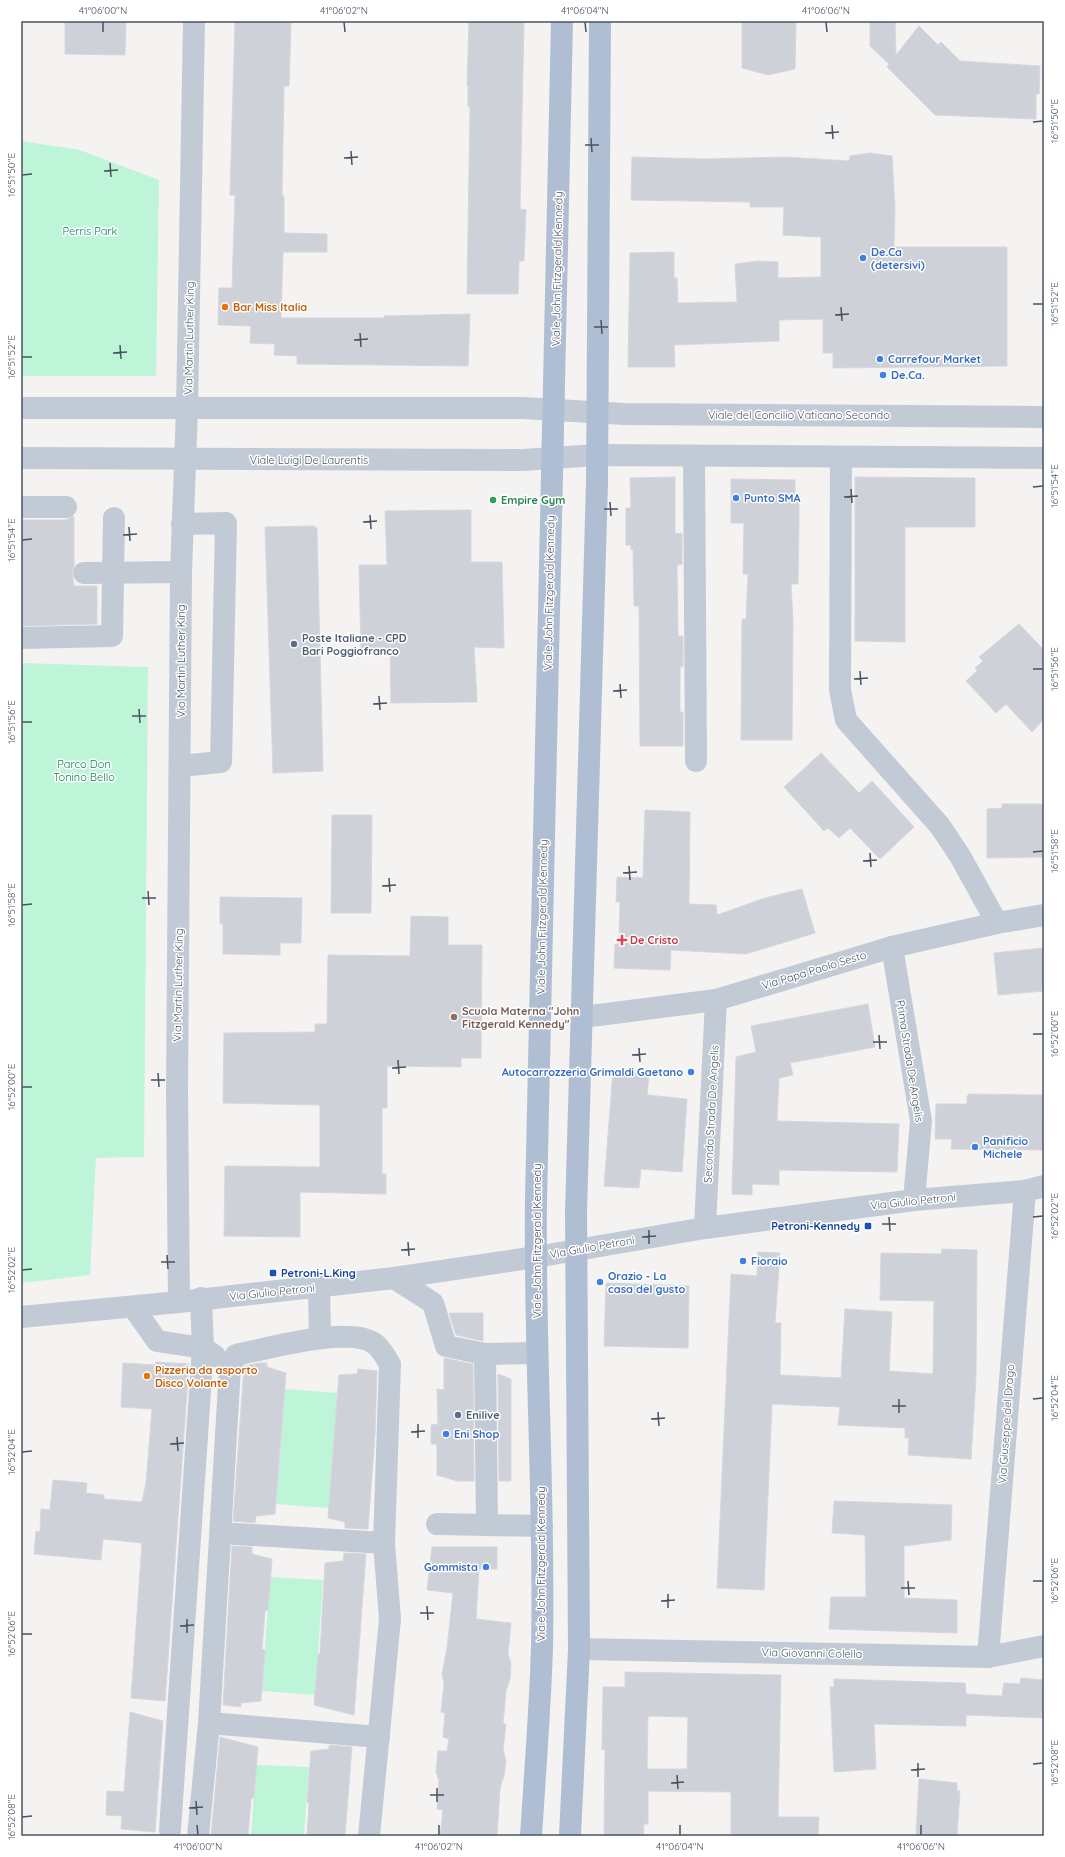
<svg xmlns="http://www.w3.org/2000/svg" width="1065" height="1857" viewBox="0 0 1065 1857" font-family="Quicksand,sans-serif">
<style>
.green{fill:#bef5d8}
.building{fill:#ced1d8;stroke:#d6d7de;fill-rule:evenodd}
.lines{fill:none;stroke-linecap:round;stroke-linejoin:round}
.minor{stroke:#c2cbd5;stroke-width:22}
.major{stroke:#b0bed4;stroke-width:22}
.ticks{fill:none;stroke:#475363;stroke-width:1.5}
.shop-dot{fill:#3f7fe0;stroke:#fff;stroke-width:1.5}
.food-dot{fill:#e8710a;stroke:#fff;stroke-width:1.5}
.leisure-dot{fill:#2e9e5b;stroke:#fff;stroke-width:1.5}
.service-dot{fill:#5c6f8a;stroke:#fff;stroke-width:1.5}
.health-dot{fill:#e0444e;stroke:#fff;stroke-width:1.5}
.education-dot{fill:#8d6e63;stroke:#fff;stroke-width:1.5}
.transit-dot{fill:#1a4fb4;stroke:#fff;stroke-width:1.5}
.labels{text-anchor:middle;stroke-width:3;stroke-linejoin:round;paint-order:stroke}
.park-label{font-size:11px;fill:#0c8353;stroke:#fff}
.shop-label{font-size:11px;font-weight:bold;fill:#366cbe;stroke:#fff;text-anchor:start}
.street-label{font-size:11px;fill:#475363;stroke:#fff}
.food-label{font-size:11px;font-weight:bold;fill:#c56008;stroke:#fff;text-anchor:start}
.leisure-label{font-size:11px;font-weight:bold;fill:#27864d;stroke:#fff;text-anchor:start}
.service-label{font-size:11px;font-weight:bold;fill:#4e5e75;stroke:#fff;text-anchor:start}
.health-label{font-size:11px;font-weight:bold;fill:#be3a42;stroke:#fff;text-anchor:start}
.education-label{font-size:11px;font-weight:bold;fill:#785e54;stroke:#fff;text-anchor:start}
.transit-label{font-size:11px;font-weight:bold;fill:#164399;stroke:#fff;text-anchor:end}
.neatline{fill:none;stroke:#475363;stroke-width:1.5}
.ticks-label{font-size:10px;text-anchor:middle;fill:#475363}
</style>
<rect width="100%" height="100%" fill="#f5f2f2"/>
<!-- green -->
<g class="green">
<path d="M21,141L80,150L159,180L156,376H21Z"/>
<path d="M21,663L148,667L144,1157L96,1158L90,1275L21,1283Z"/>
<path d="M285,1389L338,1393L329,1508L276,1504Z"/>
<path d="M270,1577L323,1580L315,1695L262,1691Z"/>
<path d="M256,1765L309,1767L304,1836H251Z"/>
</g>
<!-- building -->
<g class="building">
<path d="M65,21H126L125,55L65,54Z"/>
<path d="M235,21H285V23H291L289,86H284L282,195L284,196V233L327,234V252H283L281,318H384V316L470,314L468,366L297,364V356L274,355L275,344L250,343L251,326L218,325L219,288H232L235,195H230Z"/>
<path d="M469,21H524L520,209L526,210L524,261H519L518,294H467L470,106L468,107V86H467Z"/>
<path d="M742,21H796L795,69L768,75L742,68Z"/>
<path d="M870,21H895L896,55L919,26L938,45L941,42L960,61L1040,66L1039,94H1036V119L935,115L887,67L889,64L870,46Z"/>
<path d="M870,153L892,156L895,209L894,247H1007V366L833,368V353H823V319L779,320V341L674,345L675,367H628L630,253L674,252V278H677L678,303L737,302L735,264L759,261L778,262V278L821,277V237L783,235L784,207H750V202L631,200L632,157L706,159L785,157L849,161L850,156Z"/>
<path d="M675,477V534L682,533V564L677,565L678,636H683V666L680,667V712H683V746H640L639,606H634L633,549L631,550V545H626V508H631L630,478Z"/>
<path d="M855,477L975,478V527H905V642L855,641Z"/>
<path d="M731,479L795,480V503H799V523L798,584H791L793,621L792,740H741L742,619H746L748,574H743L744,523H731Z"/>
<path d="M471,510V562H502L504,648L474,647L477,702L391,703L390,650L361,651L359,565H387L385,511Z"/>
<path d="M74,516V566L72,573L74,586H97V624L21,626V520H66Z"/>
<path d="M314,526V527L317,528L323,771L273,773L265,527Z"/>
<path d="M1019,624L1044,650V719L1032,732L1006,704L996,713L966,681L977,671L975,668L983,661L979,657Z"/>
<path d="M821,753L859,793L872,781L914,827L880,859L850,828L839,838L828,828L824,831L784,787Z"/>
<path d="M1002,804H1044V857L987,858V809L1002,808Z"/>
<path d="M645,810L690,812L689,904L716,905L717,915L765,898L802,889L815,933L746,954L671,950L670,970L614,968L615,944H619L620,902H616L617,877L643,878Z"/>
<path d="M332,815H372L371,913H331Z"/>
<path d="M220,897L302,898L301,943H280V955L223,954V924H220Z"/>
<path d="M411,916L448,917V945H482L481,1058H461V1067L387,1066V1108H382V1174H386V1194L300,1192V1237L224,1236L225,1166L320,1167V1105L223,1103L224,1033L315,1032V1024H327L328,955L410,956Z"/>
<path d="M1044,948V991L998,995L994,953Z"/>
<path d="M868,1004L875,1047L790,1063L793,1075L779,1078L777,1121L899,1124L897,1172L779,1170V1185L752,1184V1195L732,1194L736,1057L756,1052L751,1026Z"/>
<path d="M613,1071L649,1075L647,1095L687,1099L682,1172L641,1169L639,1188L604,1186Z"/>
<path d="M969,1094L1043,1095L1044,1150L951,1149L952,1139H935L936,1104H967V1096Z"/>
<path d="M942,1249L977,1250L976,1377L971,1459L908,1455L909,1438H905V1428L838,1425L840,1407L772,1404L764,1590L717,1588L731,1274L757,1276L758,1252L780,1253L775,1323H781L780,1375L841,1378L845,1309L892,1312L889,1371L933,1374L934,1301L880,1300L881,1253L941,1254Z"/>
<path d="M606,1283L689,1286L688,1348L604,1346Z"/>
<path d="M449,1313H483V1341L456,1335Z"/>
<path d="M444,1358L473,1364L474,1481H457L437,1475V1444H431V1425L438,1424L437,1389L444,1390Z"/>
<path d="M156,1362L189,1364L165,1701L131,1698L142,1543L103,1539L101,1560L34,1554L36,1531L40,1532L41,1509L50,1510L53,1480L87,1483L86,1493L104,1495V1499L142,1502L146,1483L152,1409L121,1407L123,1363L155,1365Z"/>
<path d="M259,1363H267V1367L286,1373L275,1514L256,1516L255,1523L233,1521L244,1366Z"/>
<path d="M358,1369L377,1371L375,1435L368,1529L345,1528V1522L328,1518L339,1375L357,1374Z"/>
<path d="M498,1374L511,1379V1481H499Z"/>
<path d="M834,1501L952,1505L951,1540L904,1546V1598L957,1600V1633L829,1629L831,1597H866L865,1535L832,1533Z"/>
<path d="M232,1546L252,1547V1554L272,1559L268,1610L265,1611L262,1649L265,1650L261,1701L241,1703V1707L223,1705Z"/>
<path d="M432,1547H497V1569H479L476,1619L511,1623L508,1654L511,1663L510,1679L506,1691L503,1724H506L503,1750L506,1761L504,1776L500,1788L497,1836H440L443,1810L437,1809L439,1781L436,1772L438,1751H447L449,1739L443,1737L445,1713L441,1712L444,1684L442,1674L447,1648L453,1593L427,1590Z"/>
<path d="M344,1553L366,1554L354,1715L314,1705L318,1655L320,1653L325,1563L343,1561Z"/>
<path d="M625,1672L781,1675L778,1817H819L818,1836H737L731,1835V1792L648,1791V1824H644L643,1836H604L605,1749L602,1750L603,1687H625ZM648,1716L688,1717L687,1769H647Z"/>
<path d="M1021,1678L1044,1680V1718L966,1715V1726L874,1724L876,1769L834,1772L830,1687H834V1679L965,1683L966,1694L1002,1696L1004,1683L1020,1684Z"/>
<path d="M130,1712L163,1721L155,1832L121,1829L122,1816L106,1815L107,1791L124,1792Z"/>
<path d="M220,1737L258,1747L254,1797L251,1799L248,1836H211Z"/>
<path d="M329,1745L352,1747L345,1836H307L309,1804L307,1802L311,1751L329,1749Z"/>
<path d="M919,1779L957,1783V1791H960L957,1836H916Z"/>
</g>
<g class="lines">
<!-- minor -->
<g class="minor">
<path d="M21,408H523L624,414L1044,417"/>
<path d="M694,456L696,761"/>
<path d="M841,457L840,690L846,720L940,826L960,856L997,923"/>
<path d="M21,458L523,460L597,455L1044,458"/>
<path d="M21,507H66"/>
<path d="M84,573L181,572"/>
<path d="M21,638L112,636L114,518"/>
<path d="M180,766L221,762L226,523L182,524"/>
<path d="M892,947L921,1121L914,1200"/>
<path d="M583,1017L716,1000L892,947L997,923L1044,915"/>
<path d="M705,1228L716,1000"/>
<path d="M394,1278L433,1303L446,1346L485,1354L537,1353"/>
<path d="M319,1287L320,1338"/>
<path d="M179,1302L177,1090L181,572L187,409L194,21"/>
<path d="M133,1307L157,1341L203,1348L215,1356"/>
<path d="M21,1317L179,1302L394,1278L536,1257L705,1228L914,1200L1025,1191L1044,1186"/>
<path d="M485,1354L487,1525"/>
<path d="M437,1524L542,1526"/>
<path d="M221,1533L384,1543"/>
<path d="M579,1649L988,1657L1044,1646"/>
<path d="M988,1657L1025,1191"/>
<path d="M209,1723L379,1737"/>
<path d="M170,1830L203,1348L201,1298"/>
<path d="M198,1836L209,1723L230,1367L236,1355C266,1349 350,1325 375,1344C381,1348 386,1358 390,1364L384,1543L390,1619L369,1836"/>
</g>
<!-- major -->
<g class="major">
<path d="M531,1836C535,1773 540,1710 542,1648C545,1499 534,1350 536,1200L562,21"/>
<path d="M570,1836L579,1649L576,1212L597,483L600,21"/>
</g>
</g>
<!-- ticks -->
<path class="ticks" d="M103,22V32M344,22L345,32M585,22L586,32M826,22L827,32M1033,122L1043,121M832,125L833,139M825,133L839,132M591,138L592,152M585,145H599M351,151L352,165M344,158L358,157M110,163L111,177M104,171L118,170M22,175L32,174M1033,304H1043M841,307L842,321M835,315L849,314M601,320L602,334M594,327H608M360,333L361,347M354,340L368,339M120,345L121,359M113,353L127,352M22,357H32M1033,487L1043,486M851,489L852,503M844,497L858,496M610,502L611,516M604,509H618M370,515L371,529M363,522L377,521M129,527L130,541M123,535L137,534M22,540L32,539M1033,669H1043M860,671L861,685M854,679L868,678M620,684L621,698M613,691L627,690M379,696L380,710M373,704L387,703M139,709L140,723M132,716H146M22,722H32M1033,852L1043,851M870,853L871,867M863,861L877,860M629,866L630,880M623,873L637,872M389,878L390,892M382,886L396,885M148,891L149,905M142,898H156M22,905L32,904M1033,1034H1043M879,1035L880,1049M873,1042H887M639,1048L640,1062M632,1055L646,1054M398,1060L399,1074M392,1068L406,1067M158,1073L159,1087M151,1080H165M22,1087H32M889,1217L890,1231M1033,1217L1043,1216M882,1224H896M649,1230V1244M642,1237L656,1236M408,1242L409,1256M401,1250L415,1249M167,1255L168,1269M161,1262H175M22,1270L32,1269M899,1399V1413M1033,1399L1043,1398M892,1406H906M658,1412L659,1426M651,1419L665,1418M418,1424V1438M411,1432L425,1431M177,1437L178,1451M170,1444L184,1443M22,1452L32,1451M908,1581L909,1595M1033,1581H1043M901,1588H915M668,1594V1608M661,1601L675,1600M427,1606L428,1620M420,1613H434M187,1619V1633M180,1626L194,1625M22,1634H32M918,1763V1777M1033,1764L1043,1763M911,1770L925,1769M677,1775L678,1789M671,1783L684,1782M437,1788V1802M430,1795H444M196,1801L197,1815M189,1808L203,1807M22,1817L32,1816M197,1825L198,1835M439,1825V1835M680,1825V1835M921,1825V1835"/>
<!-- markers -->
<g class="shop-dot">
<circle cx="863" cy="258" r="4"/>
<circle cx="880" cy="359" r="4"/>
<circle cx="883" cy="375" r="4"/>
<circle cx="736" cy="498" r="4"/>
<circle cx="691" cy="1072" r="4"/>
<circle cx="975" cy="1147" r="4"/>
<circle cx="743" cy="1261" r="4"/>
<circle cx="600" cy="1282" r="4"/>
<circle cx="446" cy="1434" r="4"/>
<circle cx="486" cy="1567" r="4"/>
</g>
<g class="food-dot">
<circle cx="225" cy="307" r="4"/>
<circle cx="147" cy="1376" r="4"/>
</g>
<circle class="leisure-dot" cx="493" cy="500" r="4"/>
<g class="service-dot">
<circle cx="294" cy="644" r="4"/>
<circle cx="458" cy="1415" r="4"/>
</g>
<path class="health-dot" d="M620 934h4v4h4v4h-4v4h-4v-4h-4v-4h4z"/>
<circle class="education-dot" cx="454" cy="1017" r="4"/>
<g class="transit-dot">
<rect x="864" y="1222" width="8" height="8" rx="2"/>
<rect x="269" y="1269" width="8" height="8" rx="2"/>
</g>
<g class="labels">
<!-- park labels -->
<g class="park-label">
<text x="90" y="235">Perris Park</text>
<text x="84" y="768">Parco Don<tspan x="84" dy="13">Tonino Bello</tspan></text>
</g>
<!-- shop labels -->
<g class="shop-label">
<text x="871" y="256">De.Ca<tspan x="871" dy="13">(detersivi)</tspan></text>
<text x="888" y="363">Carrefour Market</text>
<text x="891" y="379">De.Ca.</text>
<text x="744" y="502">Punto SMA</text>
<text x="683" y="1076" text-anchor="end">Autocarrozzeria Grimaldi Gaetano</text>
<text x="983" y="1145">Panificio<tspan x="983" dy="13">Michele</tspan></text>
<text x="751" y="1265">Fioraio</text>
<text x="608" y="1280">Orazio - La<tspan x="608" dy="13">casa del gusto</tspan></text>
<text x="454" y="1438">Eni Shop</text>
<text x="478" y="1571" text-anchor="end">Gommista</text>
</g>
<!-- street labels -->
<g class="street-label">
<text transform="translate(557 269) rotate(-89)" y="4">Viale John Fitzgerald Kennedy</text>
<text transform="translate(189 338) rotate(-89)" y="4">Via Martin Luther King</text>
<text x="799" y="419">Viale del Concilio Vaticano Secondo</text>
<text x="309" y="464">Viale Luigi De Laurentis</text>
<text transform="translate(549 593) rotate(-89)" y="4">Viale John Fitzgerald Kennedy</text>
<text transform="translate(181 661) rotate(-90)" y="4">Via Martin Luther King</text>
<text transform="translate(542 917) rotate(-89)" y="4">Viale John Fitzgerald Kennedy</text>
<text transform="translate(814 970) rotate(-17)" y="4">Via Papa Paolo Sesto</text>
<text transform="translate(178 985) rotate(-89)" y="4">Via Martin Luther King</text>
<text transform="translate(910 1061) rotate(81)" y="4">Prima Strada De Angelis</text>
<text transform="translate(711 1114) rotate(-87)" y="4">Seconda Strada De Angelis</text>
<text transform="translate(913 1201) rotate(-6)" y="4">Via Giulio Petroni</text>
<text transform="translate(537 1241) rotate(-90)" y="4">Viale John Fitzgerald Kennedy</text>
<text transform="translate(592 1247) rotate(-10)" y="4">Via Giulio Petroni</text>
<text transform="translate(272 1292) rotate(-6)" y="4">Via Giulio Petroni</text>
<text transform="translate(1006 1424) rotate(-86)" y="4">Via Giuseppe del Drago</text>
<text transform="translate(541 1564) rotate(-90)" y="4">Viale John Fitzgerald Kennedy</text>
<text transform="translate(812 1653) rotate(1)" y="4">Via Giovanni Colella</text>
</g>
<!-- food labels -->
<g class="food-label">
<text x="233" y="311">Bar Miss Italia</text>
<text x="155" y="1374">Pizzeria da asporto<tspan x="155" dy="13">Disco Volante</tspan></text>
</g>
<!-- leisure labels -->
<g class="leisure-label">
<text x="501" y="504">Empire Gym</text>
</g>
<!-- service labels -->
<g class="service-label">
<text x="302" y="642">Poste Italiane - CPD<tspan x="302" dy="13">Bari Poggiofranco</tspan></text>
<text x="466" y="1419">Enilive</text>
</g>
<!-- health labels -->
<g class="health-label">
<text x="630" y="944">De Cristo</text>
</g>
<!-- education labels -->
<g class="education-label">
<text x="462" y="1015">Scuola Materna "John<tspan x="462" dy="13">Fitzgerald Kennedy"</tspan></text>
</g>
<!-- transit labels -->
<g class="transit-label">
<text x="860" y="1230">Petroni-Kennedy</text>
<text x="281" y="1277" text-anchor="start">Petroni-L.King</text>
</g>
</g>
<!-- border -->
<rect width="1065" height="1857" fill="none" stroke="#ffffff" stroke-width="44"/>
<rect x="22" y="22" width="1021" height="1813" class="neatline"/>
<g class="ticks-label">
<text x="103" y="14">41°06'00"N</text>
<text x="344" y="14">41°06'02"N</text>
<text x="585" y="14">41°06'04"N</text>
<text x="826" y="14">41°06'06"N</text>
<text transform="translate(1054 121) rotate(-90)" y="4">16°51'50"E</text>
<text transform="translate(11 175) rotate(-90)" y="4">16°51'50"E</text>
<text transform="translate(1054 304) rotate(-90)" y="4">16°51'52"E</text>
<text transform="translate(11 357) rotate(-90)" y="4">16°51'52"E</text>
<text transform="translate(1054 486) rotate(-90)" y="4">16°51'54"E</text>
<text transform="translate(11 540) rotate(-90)" y="4">16°51'54"E</text>
<text transform="translate(1054 669) rotate(-90)" y="4">16°51'56"E</text>
<text transform="translate(11 722) rotate(-90)" y="4">16°51'56"E</text>
<text transform="translate(1054 851) rotate(-90)" y="4">16°51'58"E</text>
<text transform="translate(11 905) rotate(-90)" y="4">16°51'58"E</text>
<text transform="translate(1054 1034) rotate(-90)" y="4">16°52'00"E</text>
<text transform="translate(11 1087) rotate(-90)" y="4">16°52'00"E</text>
<text transform="translate(1054 1216) rotate(-90)" y="4">16°52'02"E</text>
<text transform="translate(11 1270) rotate(-90)" y="4">16°52'02"E</text>
<text transform="translate(1054 1398) rotate(-90)" y="4">16°52'04"E</text>
<text transform="translate(11 1452) rotate(-90)" y="4">16°52'04"E</text>
<text transform="translate(1054 1581) rotate(-90)" y="4">16°52'06"E</text>
<text transform="translate(11 1634) rotate(-90)" y="4">16°52'06"E</text>
<text transform="translate(1054 1763) rotate(-90)" y="4">16°52'08"E</text>
<text transform="translate(11 1817) rotate(-90)" y="4">16°52'08"E</text>
<text x="198" y="1850">41°06'00"N</text>
<text x="439" y="1850">41°06'02"N</text>
<text x="680" y="1850">41°06'04"N</text>
<text x="921" y="1850">41°06'06"N</text>
</g>
</svg>
